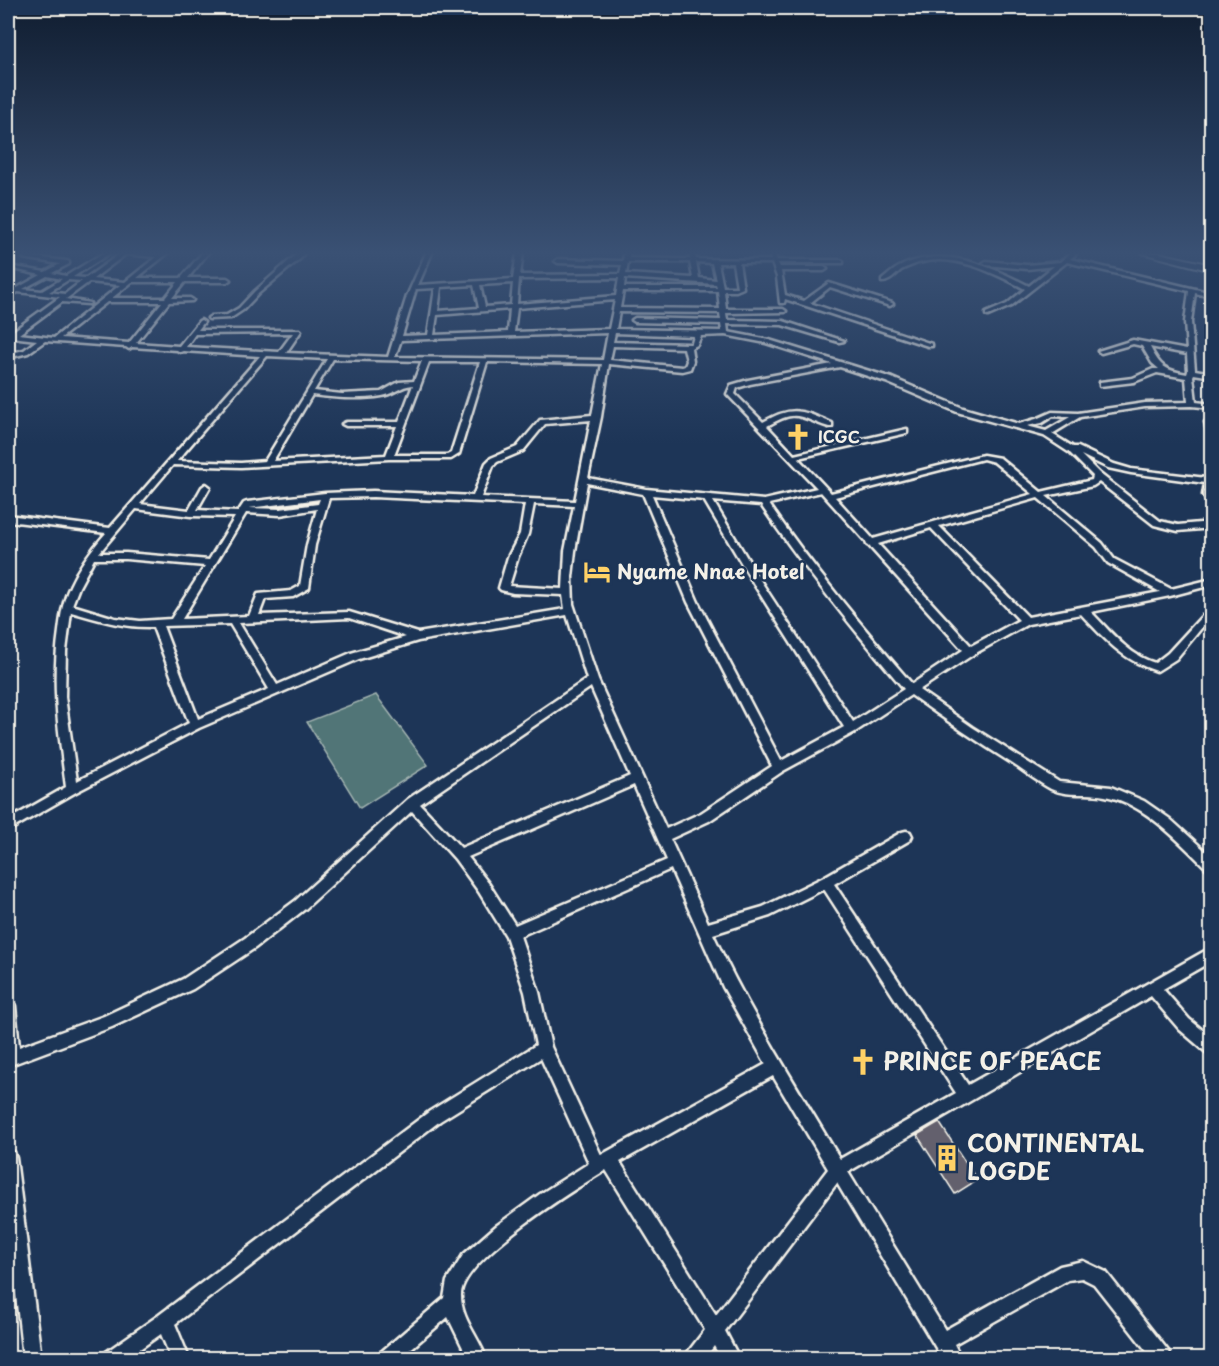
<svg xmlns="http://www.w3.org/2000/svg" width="1219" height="1366" viewBox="0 0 1219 1366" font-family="'Playpen Sans',sans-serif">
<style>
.green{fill:#517577;stroke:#a2b3b0;stroke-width:1.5}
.building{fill:#63616d;stroke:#f4f1e8;stroke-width:1.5}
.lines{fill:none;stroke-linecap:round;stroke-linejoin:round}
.street-casing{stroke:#f4f1e8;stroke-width:5}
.highway-casing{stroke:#f4f1e8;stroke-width:4}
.street{fill:#1d3557;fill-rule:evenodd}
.highway{fill:#1d3557;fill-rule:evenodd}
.labels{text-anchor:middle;stroke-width:5;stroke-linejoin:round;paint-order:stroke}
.far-poi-label{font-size:16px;font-weight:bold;fill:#f4f1e8;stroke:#1d3557;text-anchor:start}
.poi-label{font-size:20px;font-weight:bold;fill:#f4f1e8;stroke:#1d3557;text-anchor:start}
.near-poi-label{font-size:24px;font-weight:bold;fill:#f4f1e8;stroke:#1d3557;text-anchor:start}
</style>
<rect width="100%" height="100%" fill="#1d3557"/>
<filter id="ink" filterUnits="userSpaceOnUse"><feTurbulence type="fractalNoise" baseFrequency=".0167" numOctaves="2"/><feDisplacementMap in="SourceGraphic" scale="12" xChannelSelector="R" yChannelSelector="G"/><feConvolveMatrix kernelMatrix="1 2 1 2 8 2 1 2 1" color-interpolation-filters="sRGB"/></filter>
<g filter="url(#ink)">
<!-- green -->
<path class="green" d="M376,695L428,765L360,808L307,722Z"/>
<!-- building -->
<path class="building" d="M939,1122L977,1180L955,1194L917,1135Z"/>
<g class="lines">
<defs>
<g id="street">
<path d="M103,253H110L73,277L86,278L121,253L160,254L168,253L137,278H181L202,253H208L188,278H227L230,280L227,282H185L172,298H190L193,300L192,301L169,302L136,343L179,346L199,321L201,320L204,322L198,330H300L301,331L286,353L388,357L407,296L426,253H432L418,285L513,279L517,253H523L520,275L620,274L622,265L558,263L555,261L558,259L623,261L624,253H630L629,258L690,259L689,253H695L696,259L771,260L770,256L773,254L775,255L777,260H841L843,261V263H778L780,267H824L827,269L824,271H781L785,295L804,301L829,283L892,303L893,304L890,306L830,287L810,303L932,344V346H928L785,299L784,303H780L777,277L772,263H739L743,288L736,291H724L726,309H783L786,311L785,312L726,313L727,320L783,321L844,341L839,342L782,325L727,324L728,332L769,340L892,378L963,408L1019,424L1036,419L1052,412L1078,413L1145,403L1188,402L1186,378L1157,373L1134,382L1100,386V382L1133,378L1153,369H1159L1152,363L1142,346L1133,344L1101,353L1098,351L1133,340L1187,350L1185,322L1189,291L1067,262L1011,306L988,316L986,315V313L1007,304L1025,289C994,273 954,252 918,263C913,265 906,267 901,270C895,275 890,282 882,282V280C888,275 894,269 901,266C943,245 990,266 1029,286L1054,266L1027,269L986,265L983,263L986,261L1027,265L1060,262L1071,253H1077L1070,259L1212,293V297L1195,293L1191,322L1195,370L1212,373V377L1194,374L1193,376L1196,402L1212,404V408L1192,406L1145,407L1080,417L1052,434L1073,447H1078L1114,464L1131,469L1206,478L1208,468L1212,466V505H1209L1203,495L1205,483L1131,473L1108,468L1081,455L1100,474L1160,521L1178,525L1211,522L1212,528L1178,531L1154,525L1099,482L1093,486L1046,496L1102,543L1114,559L1171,589L1212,579V585L1170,596L1091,612C1110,631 1128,655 1155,663L1168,653L1202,616L1212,613V620H1208L1176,659L1157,671C1122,660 1105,639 1081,614L1028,624L974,654L919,690L972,727L1059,782L1111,787L1144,801L1170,819L1212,857V871L1208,870C1181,843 1144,803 1105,796C1088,792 1068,797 1051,789C1038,782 1025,772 1013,764C978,742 944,719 911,695L855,732L783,771L709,821L670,839L708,923L763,907L822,878L902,832L906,831L910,832L912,836L910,840L834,884L968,1085L1212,947V961L1163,989L1189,1019L1212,1038V1055L1207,1053L1179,1029L1151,996L848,1172L945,1330L1060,1266L1083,1261L1106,1272L1169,1352L1172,1358H1152L1094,1284L1082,1278L1068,1280L954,1344L961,1358H942L837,1183L725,1331L739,1358H721L714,1346L705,1358H685L688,1352L705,1330L606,1170C576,1188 462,1259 461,1294C460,1318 479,1337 486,1358H468L448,1317L400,1358H378L381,1352L444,1298L447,1281L463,1255L496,1226L540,1194L589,1163L541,1058L440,1121L175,1324L189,1358H171L161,1334L127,1358H103L106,1352L159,1315L430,1111L536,1045L525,992L506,936L479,892L455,859L412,811L305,909L255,948L193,989L112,1027L13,1064L8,1061V999L13,1001L15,1006L19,1047L104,1016L183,979L245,938L295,901L408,799L587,679L567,615L418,641L359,659L199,728L76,792L8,831V820L66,787C59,732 51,686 59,631C61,615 63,600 70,586C79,566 91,550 106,533L8,521V515L110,528L260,356L183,351L180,352L177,350L132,347L129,349L126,347L45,341L28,353L8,358V354L24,350L37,340L11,337L8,335L9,334L60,297L18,292L8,297V293L41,275L9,268V266L45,272L60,264L23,258L26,256L67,261L69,262V264L52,273L66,276ZM126,254L156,257L125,282L93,279ZM628,262H690L693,278L626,274ZM696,262L712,263L716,280L699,278ZM718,263H733L737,287H723ZM47,276L62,279L42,291L23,289ZM619,278L616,296L517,304L519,279ZM625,278L716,284L717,287H624ZM68,280L82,281L65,294L49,292ZM89,282L120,285L54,338L19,334L62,302L89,304L90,303L66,299ZM132,282H178L165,298H112ZM513,283L511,305L485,307L480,285ZM474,285L479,308L438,311L441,287ZM435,288L428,335L402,336L416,289ZM623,291H718L720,309L620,308ZM615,300L609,329L514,332L517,308ZM107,302H162L129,343L61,338ZM510,309L508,332L434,335L437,315ZM619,312L720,313L721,320L635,318L632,320L635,322L721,324L722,331L616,329ZM293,333L279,352L186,347L195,334ZM608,333L603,360L395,357L401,340ZM615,333L694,336L692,343L690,344L613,342ZM725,335L766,343L832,364L748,380L731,385L727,394L817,488L764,500L646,489L588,478L601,417L609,364L682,371L690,369L693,361L691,348L697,345L701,336ZM613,346L684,348L687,361L685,366L682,367L610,360ZM1150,347L1187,354L1188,371L1187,374C1165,370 1160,367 1150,347ZM267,356L327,359L265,461L241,463L177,461ZM333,359L422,361L414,381L399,382L381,392L342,394L314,391ZM429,362H480L451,453L447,455H394ZM487,362L602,364L592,415L540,420L517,447L491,458L486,463L473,496L373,491L325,493L247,502L244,503L238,512L197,510L210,487L206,484L202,487L189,510L140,504L173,465L241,467L389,459H451L459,454ZM840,367L886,382L957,412L1044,436L1070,453L1093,476L1092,480L1041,492L1000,458L983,455L831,493L798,458L907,433V429L794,455L767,426C798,408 798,417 829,427H832V423C801,410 793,405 763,422L735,394L737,388L750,384ZM413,385L399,422H346L342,424L346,426H397L386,455L273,461L312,395C335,398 359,400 382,396C394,394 400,386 413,385ZM1053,416L1070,417L1046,431L1027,426L1042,423ZM591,420L575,501L481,497L493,466L497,462L523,451L545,424ZM983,459L994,462L1033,494L873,539L835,497ZM587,483L643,494L688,602L772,766L701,813L666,829L598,680L573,604L572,577L575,551ZM821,492L866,542L867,545L869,546L963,650L912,684C862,626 813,568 769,504ZM652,495L704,500L755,586L844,727L781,761L698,602ZM373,497L525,504L520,534L508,557L499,588L501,590L513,593L563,595L565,609L418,633L349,612L259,615L265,599L293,597L309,588L315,545L329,498ZM1038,498L1096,547L1108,563L1160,592L1028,617L939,526ZM320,499L318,504L280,509L249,508ZM713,501L761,505C805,570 854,630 904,689L853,722L762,583ZM534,504L574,506L565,551L563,589L509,586L518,557L528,534ZM136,509L191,516L235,517L209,560L126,553H99ZM317,509L307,545L300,586L291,591L258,594L249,616L182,619L246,513L280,515ZM931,528L1019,620L971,646L878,544ZM94,559H126L205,566L171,619L140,621L115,618L72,605L79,587ZM71,612C99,620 124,628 153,627L189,723L77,781L65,697L66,651ZM349,618L406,637L351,653L277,685L239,623ZM230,624L269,689L198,719L163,626ZM591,687L630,776L461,848L420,804ZM634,785L667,860L515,925L489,884L468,857ZM671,869L723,987L766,1064L601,1155L551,1047L539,992L520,936ZM824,889L956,1093L840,1159C796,1085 749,1012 713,934L770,916ZM773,1076L828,1169L716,1315L620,1162Z"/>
<path d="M298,253H304L301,258L259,293L243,310L231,318L209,319L208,318L211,316L227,315L239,308L255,291Z"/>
<path d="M1209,418H1212V438L1208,436L1205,422Z"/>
<path d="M8,1150L14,1152L16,1158L41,1358H23L8,1222Z"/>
</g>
<path id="highway" d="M1142,253H1159L1212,265V271Z"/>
</defs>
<!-- street casing -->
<use href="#street" class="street-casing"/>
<!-- highway casing -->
<use href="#highway" class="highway-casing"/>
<!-- street -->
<use href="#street" class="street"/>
<!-- highway -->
<use href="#highway" class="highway"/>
</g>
</g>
<!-- sky -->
<linearGradient id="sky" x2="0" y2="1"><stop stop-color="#101d30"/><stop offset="0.57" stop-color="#3a5174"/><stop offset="1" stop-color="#3a5174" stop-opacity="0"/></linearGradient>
<rect width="1219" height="444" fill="url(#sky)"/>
<!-- icons -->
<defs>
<symbol id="church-bare" viewBox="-9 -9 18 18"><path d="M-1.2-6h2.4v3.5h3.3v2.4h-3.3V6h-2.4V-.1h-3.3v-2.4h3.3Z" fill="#ffd166" stroke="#1d3557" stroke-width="2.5" paint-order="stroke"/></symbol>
<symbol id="hotel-bare" viewBox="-9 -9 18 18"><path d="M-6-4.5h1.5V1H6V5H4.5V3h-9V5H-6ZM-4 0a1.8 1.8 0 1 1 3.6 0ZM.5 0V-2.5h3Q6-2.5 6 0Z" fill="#ffd166" stroke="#1d3557" stroke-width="2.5" paint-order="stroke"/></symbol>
<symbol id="building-bare" viewBox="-9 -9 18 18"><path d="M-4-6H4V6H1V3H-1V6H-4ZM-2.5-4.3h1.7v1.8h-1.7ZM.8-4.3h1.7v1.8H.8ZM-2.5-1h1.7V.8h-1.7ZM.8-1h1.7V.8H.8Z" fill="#ffd166" stroke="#1d3557" stroke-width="2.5" paint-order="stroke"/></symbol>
</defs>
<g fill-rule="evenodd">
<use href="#church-bare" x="779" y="418" width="38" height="38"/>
<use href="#hotel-bare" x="578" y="553" width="38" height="38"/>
<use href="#church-bare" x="844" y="1043" width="38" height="38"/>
<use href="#building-bare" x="928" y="1139" width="38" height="38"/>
</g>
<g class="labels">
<!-- far-poi labels -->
<g class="far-poi-label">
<text x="818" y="443">ICGC</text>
</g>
<!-- poi labels -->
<g class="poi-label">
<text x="617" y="579">Nyame Nnae Hotel</text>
</g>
<!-- near-poi labels -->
<g class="near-poi-label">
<text x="883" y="1070">PRINCE OF PEACE</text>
<text x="967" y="1152">CONTINENTAL<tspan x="967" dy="28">LOGDE</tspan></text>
</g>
</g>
<!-- margin -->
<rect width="1219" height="1366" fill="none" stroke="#1d3557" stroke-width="30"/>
<rect x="15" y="15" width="1189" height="1336" fill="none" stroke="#f4f1e8" stroke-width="2" filter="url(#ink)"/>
</svg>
